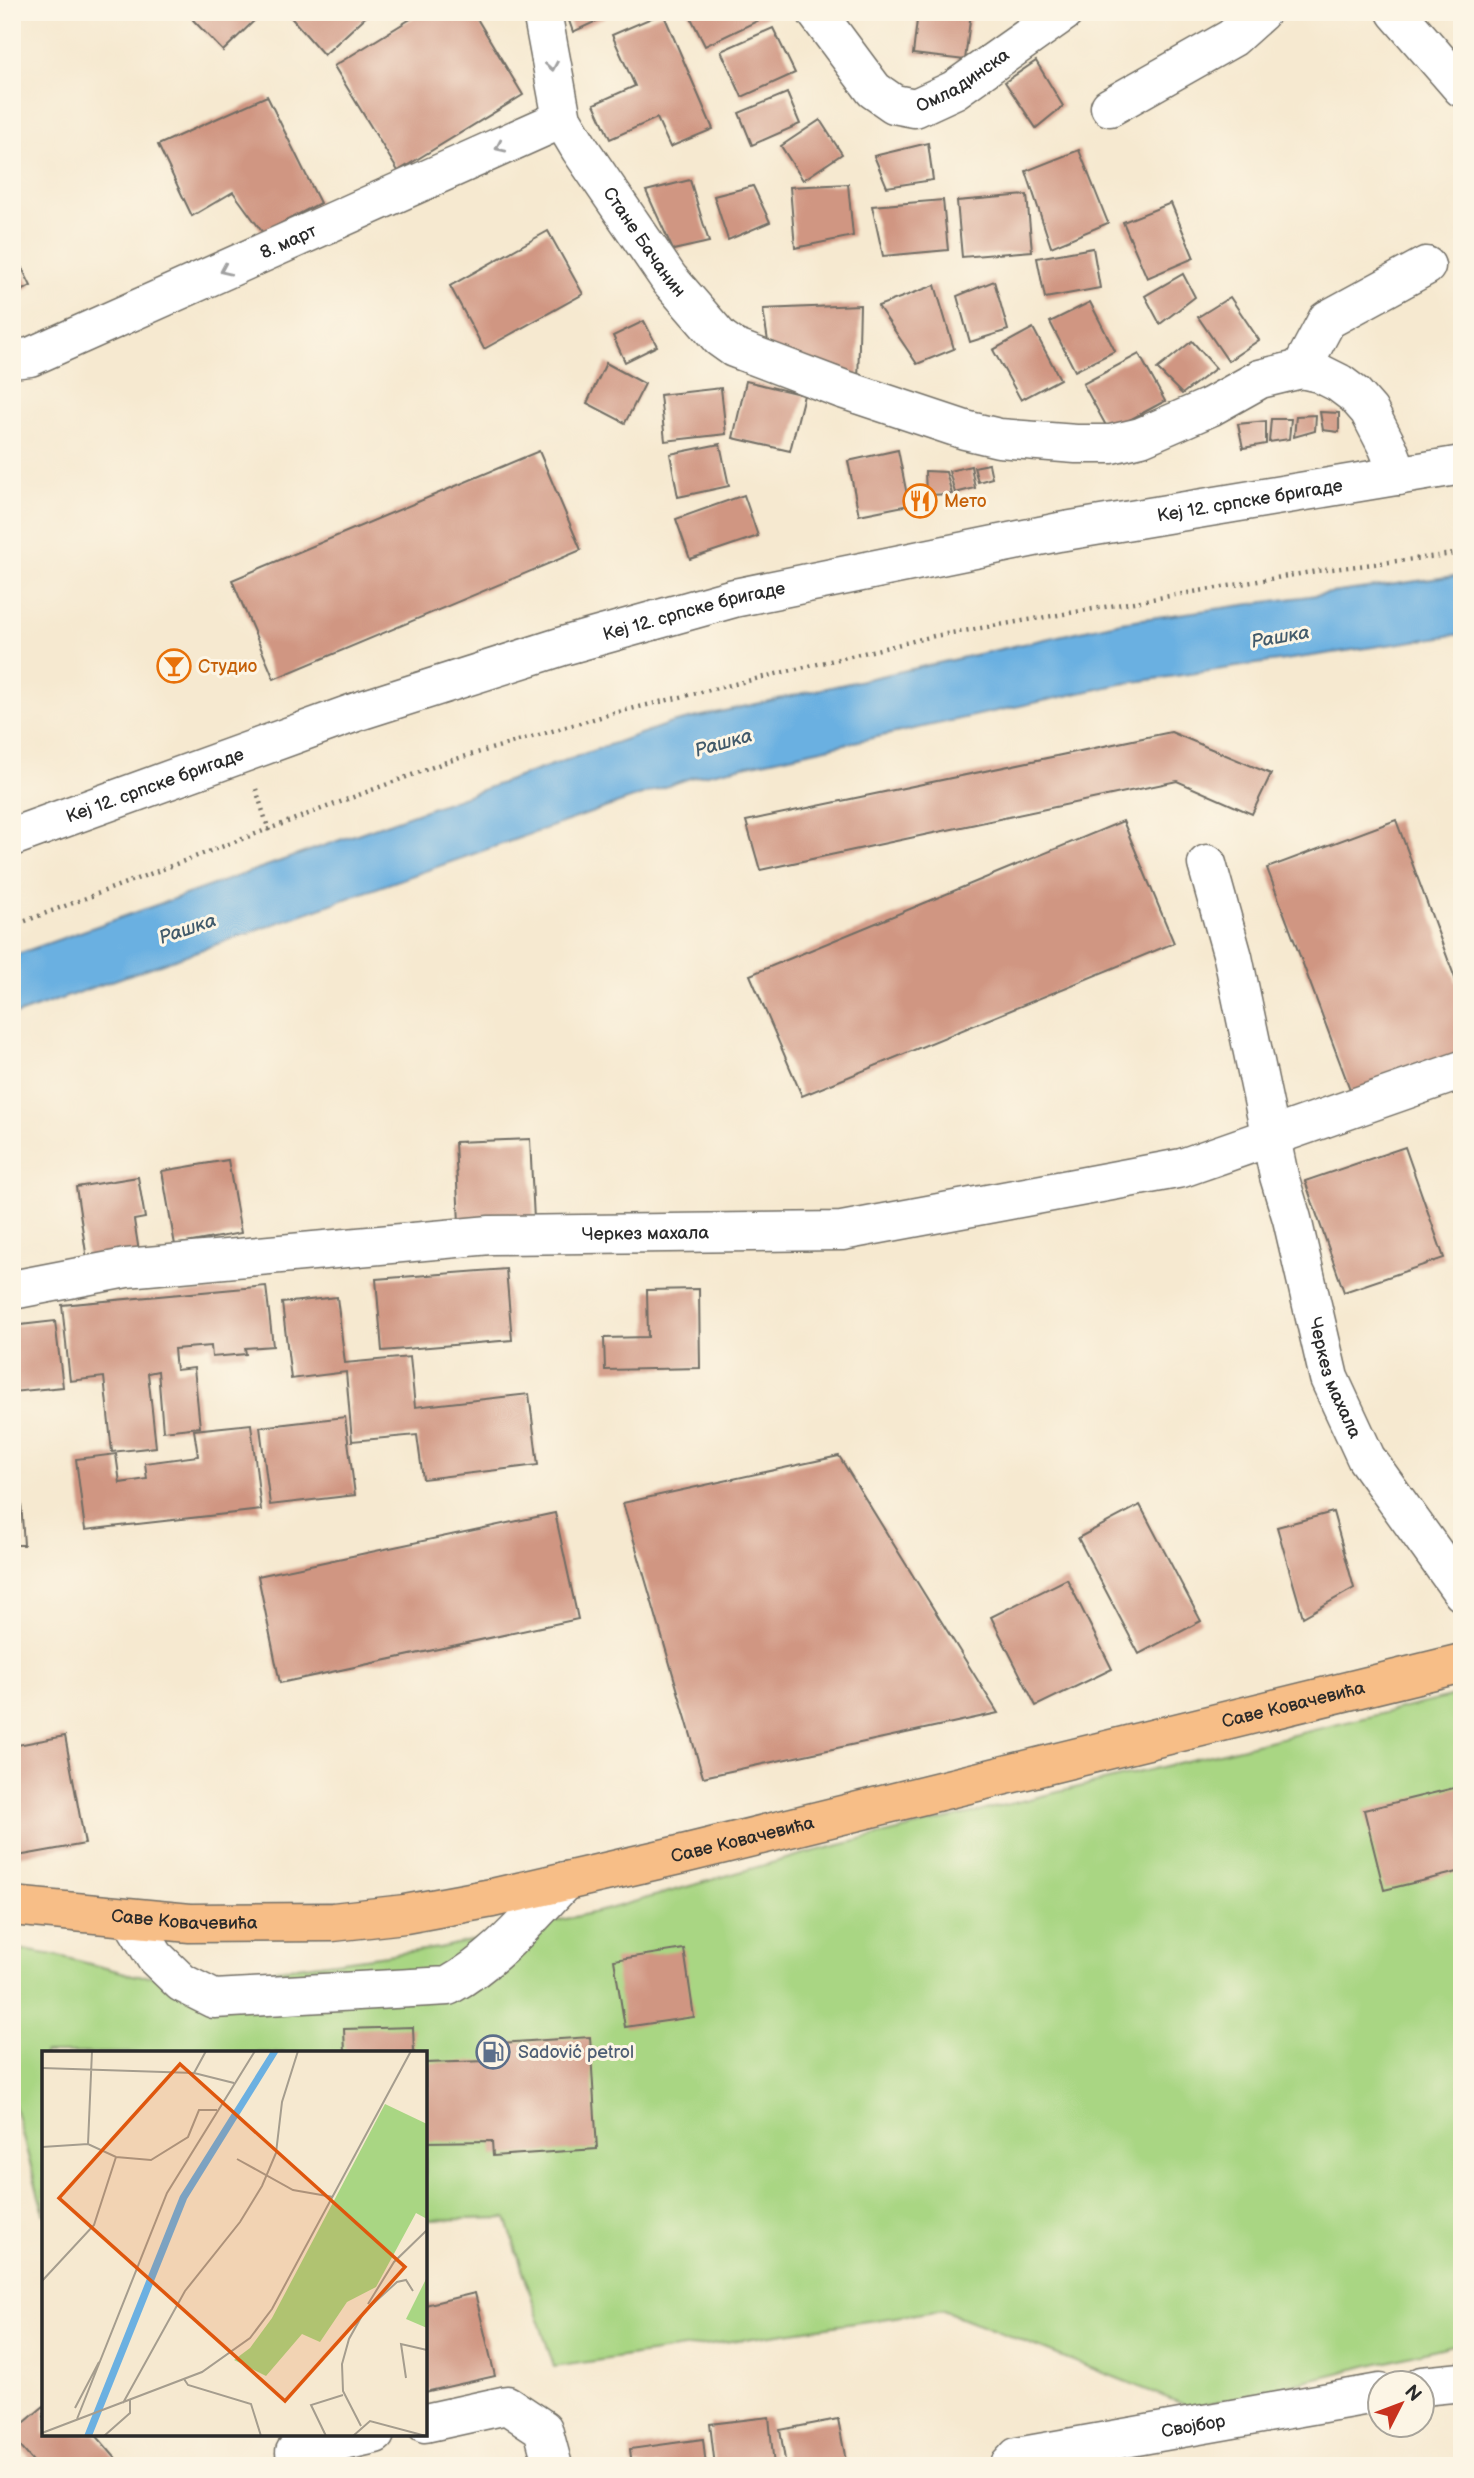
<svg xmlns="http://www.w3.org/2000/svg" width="1474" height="2478" viewBox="0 0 1474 2478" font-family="'Balsamiq Sans',sans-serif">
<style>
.green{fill:#a9d683;stroke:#6a8057;stroke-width:2}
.water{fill:#6bb0e1;stroke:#4b6e86;stroke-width:2}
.building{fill:#d09682}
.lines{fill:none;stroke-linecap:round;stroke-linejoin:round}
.minor-casing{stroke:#726e65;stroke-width:41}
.major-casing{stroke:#726e65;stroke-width:41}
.path{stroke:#726e65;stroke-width:4.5;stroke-dasharray:2 5;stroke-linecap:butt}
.minor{stroke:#fff;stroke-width:38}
.major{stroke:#f7be87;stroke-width:38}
.oneway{stroke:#a0a0a0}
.labels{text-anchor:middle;stroke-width:6;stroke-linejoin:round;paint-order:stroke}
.street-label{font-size:18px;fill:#2b2b2b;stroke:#fcf5e5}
.food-label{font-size:18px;fill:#c56008;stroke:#fcf5e5;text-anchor:start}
.service-label{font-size:18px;fill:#4e5e75;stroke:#fcf5e5;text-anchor:start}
.water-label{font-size:19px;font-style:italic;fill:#415a6b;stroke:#fcf5e5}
.inset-road{fill:none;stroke:#a59d8e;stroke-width:2}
.view{fill:#df570e;fill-opacity:0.15;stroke:#df570e;stroke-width:3.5}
.inset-edge{fill:none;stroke:#2b2b2b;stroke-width:3.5}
</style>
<rect width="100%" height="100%" fill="#fcf5e5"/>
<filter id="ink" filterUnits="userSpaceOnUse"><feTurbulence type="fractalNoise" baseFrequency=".0143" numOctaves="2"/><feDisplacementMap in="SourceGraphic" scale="14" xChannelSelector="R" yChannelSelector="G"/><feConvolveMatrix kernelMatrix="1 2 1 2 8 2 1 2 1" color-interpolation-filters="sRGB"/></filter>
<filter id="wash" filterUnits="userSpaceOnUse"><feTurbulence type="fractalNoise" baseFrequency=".00686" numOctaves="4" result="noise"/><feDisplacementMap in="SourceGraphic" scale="28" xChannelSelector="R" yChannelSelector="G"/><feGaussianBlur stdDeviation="1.57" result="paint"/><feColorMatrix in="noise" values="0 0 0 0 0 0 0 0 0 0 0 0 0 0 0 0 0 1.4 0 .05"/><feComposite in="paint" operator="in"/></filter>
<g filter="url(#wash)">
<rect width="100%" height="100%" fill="#f6e9d0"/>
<!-- green -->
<path class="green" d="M1462,1694V2343L1193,2408L943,2310L554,2367L506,2218L425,2220V2053H44V2215L12,2096V1948L59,1956L137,1976L245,1974L439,1948L605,1910L807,1853Z"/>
<!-- water -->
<path class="water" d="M1462,575V634L1121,684L693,777L12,1016V956L671,723L1121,622Z"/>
<g id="blocks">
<!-- building -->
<g class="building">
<path d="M201,12H250L256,19L223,51L193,20Z"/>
<path d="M286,12H371L324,55Z"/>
<path d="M422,12H473L523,95L398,171L334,66Z"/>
<path d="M566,12H616L573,32Z"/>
<path d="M688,12H776L705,46Z"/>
<path d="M918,12H971L965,60L913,54Z"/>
<path d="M663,13L713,129L670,147L657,118L610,139L594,104L635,86L612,35Z"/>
<path d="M773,28L795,73L742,97L721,51Z"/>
<path d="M1036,61L1063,106L1036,128L1005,82Z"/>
<path d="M787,93L800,124L752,145L739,113Z"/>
<path d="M267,96L320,203L263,233L233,192L192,216L158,145Z"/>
<path d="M820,120L842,154L803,180L781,146Z"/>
<path d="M928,143L933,180L887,187L874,156Z"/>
<path d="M1079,150L1108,223L1051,247L1026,171Z"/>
<path d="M690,180L709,242L673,250L646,191Z"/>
<path d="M848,184L853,236L795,248L790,187Z"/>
<path d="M753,186L770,222L728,240L714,196Z"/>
<path d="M1027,195L1032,251L962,257L957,201Z"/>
<path d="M943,200L948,250L883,256L872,206Z"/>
<path d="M1171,203L1194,258L1147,278L1123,222Z"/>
<path d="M548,231L583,294L484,349L450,286Z"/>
<path d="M12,248L31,286L12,296Z"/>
<path d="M1093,248L1100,288L1045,298L1037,258Z"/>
<path d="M1183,274L1195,297L1160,324L1145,296Z"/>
<path d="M994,281L1008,330L970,342L957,296Z"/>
<path d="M935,285L954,349L917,364L878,306Z"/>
<path d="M1230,297L1259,340L1228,361L1198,317Z"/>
<path d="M1090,302L1115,351L1075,371L1050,322Z"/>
<path d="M860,305L858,384L769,348L763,309Z"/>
<path d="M644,321L657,346L625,362L613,336Z"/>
<path d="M1033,328L1060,379L1021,400L993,350Z"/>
<path d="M1192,341L1216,368L1182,394L1157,369Z"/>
<path d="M1139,354L1165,401L1109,431L1083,384Z"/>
<path d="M606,363L645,384L625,423L587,403Z"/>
<path d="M746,381L804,395L790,451L733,438Z"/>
<path d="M721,388L726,434L665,441L660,395Z"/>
<path d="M1320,412L1339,413V432L1323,430Z"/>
<path d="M1316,415L1315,431L1294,437L1296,416Z"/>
<path d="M1271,419H1291L1289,439L1269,442Z"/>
<path d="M1266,421V444L1243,448L1238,424Z"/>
<path d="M720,444L729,486L678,497L670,454Z"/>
<path d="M898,450L909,505L859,515L848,461Z"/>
<path d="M539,451L581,550L274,679L232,580Z"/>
<path d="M989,464L992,478L978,482L974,467Z"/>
<path d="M971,466L975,488L955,493L949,471Z"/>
<path d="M925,471L946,472L952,494L926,495Z"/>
<path d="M744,495L758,536L690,559L676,519Z"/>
<path d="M1171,732L1271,774L1252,814L1177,781L760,870L746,821Z"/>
<path d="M1396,820L1462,997V1060L1354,1100L1267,868Z"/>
<path d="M1123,821L1174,943L802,1096L750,975Z"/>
<path d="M530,1139L534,1220L459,1223L455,1142Z"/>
<path d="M1405,1147L1444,1258L1344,1292L1305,1181Z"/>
<path d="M228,1160L241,1233L175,1245L162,1171Z"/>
<path d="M138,1177L145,1218L134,1220L140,1258L88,1266L76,1187Z"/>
<path d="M506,1269L512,1340L382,1351L376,1279Z"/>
<path d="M266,1286L273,1346L245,1348L246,1354L212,1357L211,1346L174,1349L176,1370L194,1368L200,1427L163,1431L158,1371L148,1373L156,1447L112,1452L104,1377L70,1381L62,1305Z"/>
<path d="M699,1289L700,1368L605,1370L604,1338L648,1337L647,1290Z"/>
<path d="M337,1297L345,1363L410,1357L415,1407L529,1394L538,1465L423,1479L417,1435L352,1441L346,1372L291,1379L282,1303Z"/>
<path d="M55,1321L63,1387L12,1392V1326Z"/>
<path d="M345,1417L355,1495L270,1505L260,1427Z"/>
<path d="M251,1424L261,1510L85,1530L76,1459L116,1454L120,1483L147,1479L145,1463L198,1456L194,1430Z"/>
<path d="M839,1456L998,1713L703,1777L623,1503Z"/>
<path d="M19,1473L24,1545H12V1474Z"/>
<path d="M1140,1505L1201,1621L1139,1654L1078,1538Z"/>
<path d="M1333,1512L1354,1588L1303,1617L1277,1527Z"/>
<path d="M555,1513L578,1619L280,1683L258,1576Z"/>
<path d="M1067,1579L1112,1669L1036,1706L991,1617Z"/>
<path d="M65,1736L85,1844L12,1857V1746Z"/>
<path d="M1462,1786V1871L1384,1890L1364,1810Z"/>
<path d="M684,1949L694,2017L625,2027L614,1960Z"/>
<path d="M413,2027L414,2053H345L344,2029Z"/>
<path d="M590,2037L597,2149L493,2156L492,2141L425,2142V2063L487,2061L486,2044Z"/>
<path d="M475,2293L495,2376L425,2392V2305Z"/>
<path d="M44,2406V2434H95L118,2461L112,2466H37L12,2437V2433Z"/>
<path d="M769,2417L774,2466H715L710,2424Z"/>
<path d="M838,2419L847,2466H786L780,2430Z"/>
<path d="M703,2439L706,2466H632L630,2449Z"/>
</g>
</g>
</g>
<g filter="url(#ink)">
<use href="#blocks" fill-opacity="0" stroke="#726e65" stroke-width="2"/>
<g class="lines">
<defs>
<g id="minor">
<path id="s1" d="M542,12L562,119L580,149L669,279L720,338L734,348L842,389L965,430L999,438L1076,444H1111L1141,437L1210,407L1260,379L1301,369L1319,373L1339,383L1355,395L1369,411L1388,448L1399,476"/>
<path id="s2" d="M816,12L874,90L894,104L915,108L954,90L1064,12"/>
<path d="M1396,12L1462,88"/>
<path d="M1110,107L1232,38L1261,12"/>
<path id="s3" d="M12,359L30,357L562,119"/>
<path d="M1301,369L1327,320L1426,266"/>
<path id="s4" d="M12,837L359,711L563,646L734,598L1059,532L1462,465"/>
<path id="s5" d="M1207,864L1233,957L1279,1176L1292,1219L1329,1378L1366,1458L1462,1592"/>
<path id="s6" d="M12,1290L126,1268L490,1235L842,1231L1182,1168L1462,1070"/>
<path d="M131,1918L155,1957L182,1983L214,1999L448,1986C496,1959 527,1921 565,1881"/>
<path d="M1422,2386L1462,2382"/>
<path d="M425,2423L507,2405L543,2429L553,2466"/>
<path d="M295,2452L375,2434"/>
<path id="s7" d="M1009,2466L1017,2457L1380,2393"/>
</g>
<g id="major">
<path id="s8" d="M12,1906L190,1923L333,1922L405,1914L492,1898L679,1855L1462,1663"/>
</g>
</defs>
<!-- minor casing -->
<use href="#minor" class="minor-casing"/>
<!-- major casing -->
<use href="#major" class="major-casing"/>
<!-- path -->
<g class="path">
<path d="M256,789L269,831"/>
<path d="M12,926L446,762L614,713L934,636L1317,571L1462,553"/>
</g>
<!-- minor -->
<use href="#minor" class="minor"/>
<!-- major -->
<use href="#major" class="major"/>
</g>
<!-- one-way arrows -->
<defs><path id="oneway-chevron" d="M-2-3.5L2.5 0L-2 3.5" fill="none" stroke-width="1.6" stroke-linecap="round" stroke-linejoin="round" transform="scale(1.75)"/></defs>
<g class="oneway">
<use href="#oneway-chevron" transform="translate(552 66) rotate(80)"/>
<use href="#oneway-chevron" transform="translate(500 147) rotate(156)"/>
<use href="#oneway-chevron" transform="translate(225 270) rotate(156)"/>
</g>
</g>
<!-- icons -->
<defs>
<symbol id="restaurant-ring" viewBox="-11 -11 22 22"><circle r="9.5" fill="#fcf5e5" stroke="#e8710a" stroke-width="1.5"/><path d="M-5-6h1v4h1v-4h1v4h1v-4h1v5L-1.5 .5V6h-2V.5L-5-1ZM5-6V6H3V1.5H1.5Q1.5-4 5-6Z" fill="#e8710a"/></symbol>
<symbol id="bar-ring" viewBox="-11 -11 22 22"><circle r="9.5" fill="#fcf5e5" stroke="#e8710a" stroke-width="1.5"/><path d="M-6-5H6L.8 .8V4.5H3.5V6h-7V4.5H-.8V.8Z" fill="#e8710a"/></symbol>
<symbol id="fuel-ring" viewBox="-11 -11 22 22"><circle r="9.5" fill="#fcf5e5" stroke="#5c6f8a" stroke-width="1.5"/><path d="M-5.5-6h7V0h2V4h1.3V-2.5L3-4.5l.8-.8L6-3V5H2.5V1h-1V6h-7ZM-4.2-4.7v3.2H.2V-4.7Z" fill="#5c6f8a"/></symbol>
</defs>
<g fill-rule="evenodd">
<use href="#restaurant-ring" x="901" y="482" width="38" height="38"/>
<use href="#bar-ring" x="155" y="647" width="38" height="38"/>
<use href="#fuel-ring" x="474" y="2033" width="38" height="38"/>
</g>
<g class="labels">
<!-- street labels -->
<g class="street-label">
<text dy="6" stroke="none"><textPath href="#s2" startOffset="198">Омладинска</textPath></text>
<text dy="6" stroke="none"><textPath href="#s1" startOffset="257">Стане Бачанин</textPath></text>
<text dy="6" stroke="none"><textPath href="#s3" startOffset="301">8. март</textPath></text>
<text dy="6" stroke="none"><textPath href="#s4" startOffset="1286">Кеј 12. српске бригаде</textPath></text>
<text dy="6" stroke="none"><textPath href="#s4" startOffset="719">Кеј 12. српске бригаде</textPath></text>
<text dy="6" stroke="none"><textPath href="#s4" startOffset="152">Кеј 12. српске бригаде</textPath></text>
<text dy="6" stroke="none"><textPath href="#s6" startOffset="637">Черкез махала</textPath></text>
<text dy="6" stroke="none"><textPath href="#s5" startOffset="530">Черкез махала</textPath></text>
<text dy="6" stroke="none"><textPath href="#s8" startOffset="1307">Саве Ковачевића</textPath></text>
<text dy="6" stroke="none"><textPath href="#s8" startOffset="740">Саве Ковачевића</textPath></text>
<text dy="6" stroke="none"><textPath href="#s8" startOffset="173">Саве Ковачевића</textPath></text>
<text dy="6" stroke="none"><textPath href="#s7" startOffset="191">Својбор</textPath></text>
</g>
<!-- food labels -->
<g class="food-label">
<text x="944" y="507">Мето</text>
<text x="198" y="672">Студио</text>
</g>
<!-- service labels -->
<g class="service-label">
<text x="518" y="2058">Sadović petrol</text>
</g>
<!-- water labels -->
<g class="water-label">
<text transform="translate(1280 636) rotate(-10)" y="7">Рашка</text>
<text transform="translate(723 742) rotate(-16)" y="7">Рашка</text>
<text transform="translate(187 928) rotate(-19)" y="7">Рашка</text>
</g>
</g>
<!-- overview -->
<g transform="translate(42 2051)">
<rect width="385" height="385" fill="#f6e9d0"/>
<path d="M343,53L385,73V168L374,162L334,236L305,251L278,291L260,283L224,325L192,309L208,297L230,267ZM385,226V277L364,268Z" fill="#a9d683"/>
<path d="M229,0H237L145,148L50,385H42L138,145Z" fill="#6bb0e1"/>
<path class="inset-road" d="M0,17L152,22L192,32M152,22L164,0M46,93L50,0M0,96L46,93L74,106L109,109L146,86L157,59H175M195,108L251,139L291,146M0,230L52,174L74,106M326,253L352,211L385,179M364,327L359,293L385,299M142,328L146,334L209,353L219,385M81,352L143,240L198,171L220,135L234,102L240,51L256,0M33,357L57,311M35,368L125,142L213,0M319,375L301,340L300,313L307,288L322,261L355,231L364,229L371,240M0,382L160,321L208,287L230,258L369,0M62,385L88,362V349M284,385L269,354L301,344M311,385L328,370L384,385"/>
<path class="view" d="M138,13L363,216L243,350L17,147Z"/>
<rect width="385" height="385" class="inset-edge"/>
</g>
<!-- margin -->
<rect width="1474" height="2478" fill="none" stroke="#fcf5e5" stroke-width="42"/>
<!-- north arrow -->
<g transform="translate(1401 2404) rotate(48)"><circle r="33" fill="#fcf5e5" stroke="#a8a49b" stroke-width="2"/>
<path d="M0-5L12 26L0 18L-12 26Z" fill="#c8321e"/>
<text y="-10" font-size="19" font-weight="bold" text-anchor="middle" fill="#2b2b2b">N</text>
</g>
</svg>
